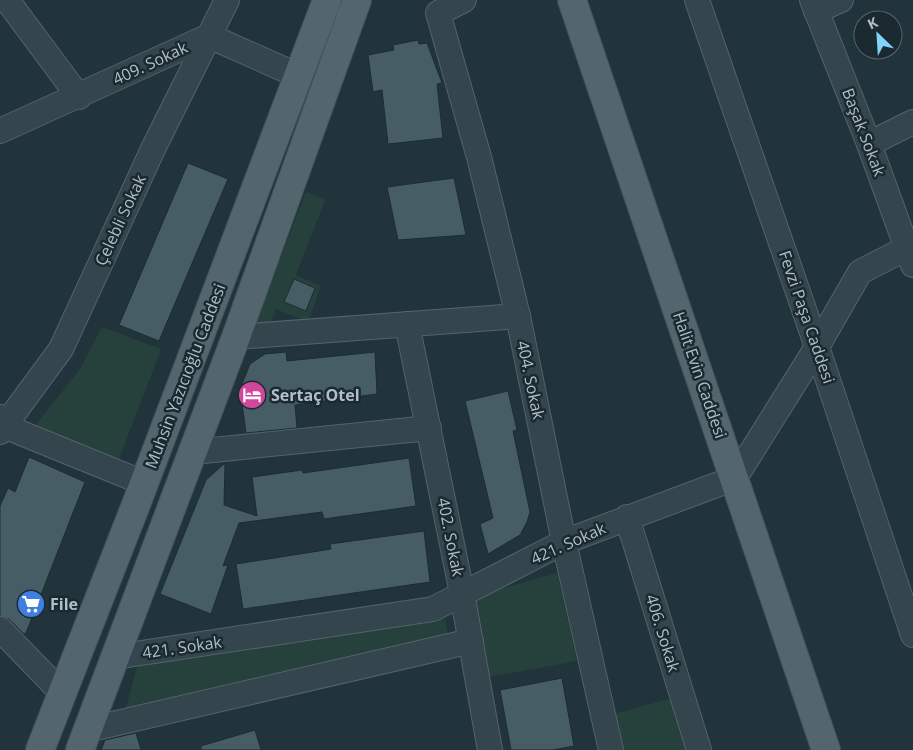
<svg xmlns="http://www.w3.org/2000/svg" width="913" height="750" viewBox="0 0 913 750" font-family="'Open Sans',sans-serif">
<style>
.green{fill:#26413c}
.building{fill:#475d66;stroke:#1d2c33}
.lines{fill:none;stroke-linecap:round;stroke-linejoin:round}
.minor-casing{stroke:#54636a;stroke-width:26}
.major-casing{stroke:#425158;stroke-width:30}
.minor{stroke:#35454d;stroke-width:24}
.major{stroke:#53656d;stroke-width:28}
.labels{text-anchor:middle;stroke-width:5;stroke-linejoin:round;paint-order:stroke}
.street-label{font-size:16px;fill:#b1c0c8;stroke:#1b2a31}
.poi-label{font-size:16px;font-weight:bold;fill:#b1c0c8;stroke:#1b2a31;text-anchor:start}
</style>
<rect width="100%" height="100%" fill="#21343c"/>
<!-- green -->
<g class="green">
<path d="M306,192L325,200L296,275L321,286L308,322L276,309L268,330L259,329L256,322Z"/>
<path d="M102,327L161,349L119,459L34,427L80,369Z"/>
<path d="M557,573L577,661L483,678L471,597Z"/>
<path d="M445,619L449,639L124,715L139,660Z"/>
<path d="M676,697L692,750H619L610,715Z"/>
</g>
<!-- building -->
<g class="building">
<path d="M418,40L419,44L427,43L442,83L437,84L443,138L388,144L382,90L373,92L368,55L394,50L393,45Z"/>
<path d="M188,163L228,179L159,341L119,325Z"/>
<path d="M454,178L466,235L398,240L387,187Z"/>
<path d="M294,279L315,288L306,311L284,302Z"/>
<path d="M286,352L287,361L375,352L377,394L295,405L297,428L246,433L240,389L250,364L265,354Z"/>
<path d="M508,391L517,430L513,431L530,512L527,522L520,535L488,554L480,524L493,518L465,401Z"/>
<path d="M29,457L85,482L26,633L24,634L9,619L0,616V506L8,488L15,492Z"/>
<path d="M409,458L416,506L324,519L322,512L239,523L223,566L228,565L211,614L160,594L206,480L225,463L224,505L257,516L252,477L302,470L303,473Z"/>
<path d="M424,531L430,582L243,609L236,564L331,549L330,544Z"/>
<path d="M562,678L574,746L553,750H511L500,690Z"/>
<path d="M255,730L261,750H201V746Z"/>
<path d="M136,733L141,750H101L105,740Z"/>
</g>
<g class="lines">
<defs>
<g id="minor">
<path d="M7,0L79,97"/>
<path d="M464,0L438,13L479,157L518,316L564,542L611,750"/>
<path d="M697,0L817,347L913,635"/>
<path d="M812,0L869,144L913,265"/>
<path d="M816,11L841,0"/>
<path d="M0,131L209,36L299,76"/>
<path d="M869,144L913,122"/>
<path d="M407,324L462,593L490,750"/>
<path d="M236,337L518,316"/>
<path d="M0,417L4,426L144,483"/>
<path d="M0,432L61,349L153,149L227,0"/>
<path d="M193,452L429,428"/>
<path d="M627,517L699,750"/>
<path d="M0,629L62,693"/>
<path d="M115,657L433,609L564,542L735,478L817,347L860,272L907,248"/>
<path d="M87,730L471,641"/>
</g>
<g id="major">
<path d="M572,0L826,750"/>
<path d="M40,750L137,502L327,0"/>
<path d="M80,750L236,337L357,0"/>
</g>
</defs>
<!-- minor casing -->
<use href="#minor" class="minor-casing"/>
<!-- major casing -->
<use href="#major" class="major-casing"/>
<!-- minor -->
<use href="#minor" class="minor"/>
<!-- major -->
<use href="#major" class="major"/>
</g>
<!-- icons -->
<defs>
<symbol id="hotel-disc" viewBox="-11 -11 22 22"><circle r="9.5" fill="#d1479c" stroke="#1b2a31"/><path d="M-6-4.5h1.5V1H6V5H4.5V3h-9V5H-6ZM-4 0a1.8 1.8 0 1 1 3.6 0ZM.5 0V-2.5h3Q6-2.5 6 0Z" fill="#fff"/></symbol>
<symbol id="supermarket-disc" viewBox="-11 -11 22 22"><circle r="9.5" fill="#3f7fe0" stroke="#1b2a31"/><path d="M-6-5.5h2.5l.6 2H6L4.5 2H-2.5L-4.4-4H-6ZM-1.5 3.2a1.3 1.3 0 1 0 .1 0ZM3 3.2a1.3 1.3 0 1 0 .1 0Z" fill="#fff"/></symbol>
</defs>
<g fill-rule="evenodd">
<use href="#hotel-disc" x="236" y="379" width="32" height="32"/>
<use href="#supermarket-disc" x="15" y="588" width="32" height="32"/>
</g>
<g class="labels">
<!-- street labels -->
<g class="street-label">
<text transform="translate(150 63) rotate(-25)" y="6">409. Sokak</text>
<text transform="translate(864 132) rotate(69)" y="6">Başak Sokak</text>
<text transform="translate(120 220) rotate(-65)" y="6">Çelebli Sokak</text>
<text transform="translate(807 317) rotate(71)" y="6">Fevzi Paşa Caddesi</text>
<text transform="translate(700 375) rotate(71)" y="6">Halit Evin Caddesi</text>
<text transform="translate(185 376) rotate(-69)" y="6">Muhsin Yazıcıoğlu Caddesi</text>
<text transform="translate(531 380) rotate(78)" y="6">404. Sokak</text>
<text transform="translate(451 537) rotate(79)" y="6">402. Sokak</text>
<text transform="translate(568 543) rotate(-24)" y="6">421. Sokak</text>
<text transform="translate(663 633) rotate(73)" y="6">406. Sokak</text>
<text transform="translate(182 647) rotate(-8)" y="6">421. Sokak</text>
</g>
<!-- poi labels -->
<g class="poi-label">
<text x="271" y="401">Sertaç Otel</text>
<text x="50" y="610">File</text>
</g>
</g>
<!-- north arrow -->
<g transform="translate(878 35) rotate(335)"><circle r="24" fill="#1b2a31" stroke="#57666d"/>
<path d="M0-4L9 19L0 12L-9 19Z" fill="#81d2fd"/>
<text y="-8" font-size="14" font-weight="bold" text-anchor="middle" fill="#b1c0c8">K</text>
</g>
</svg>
